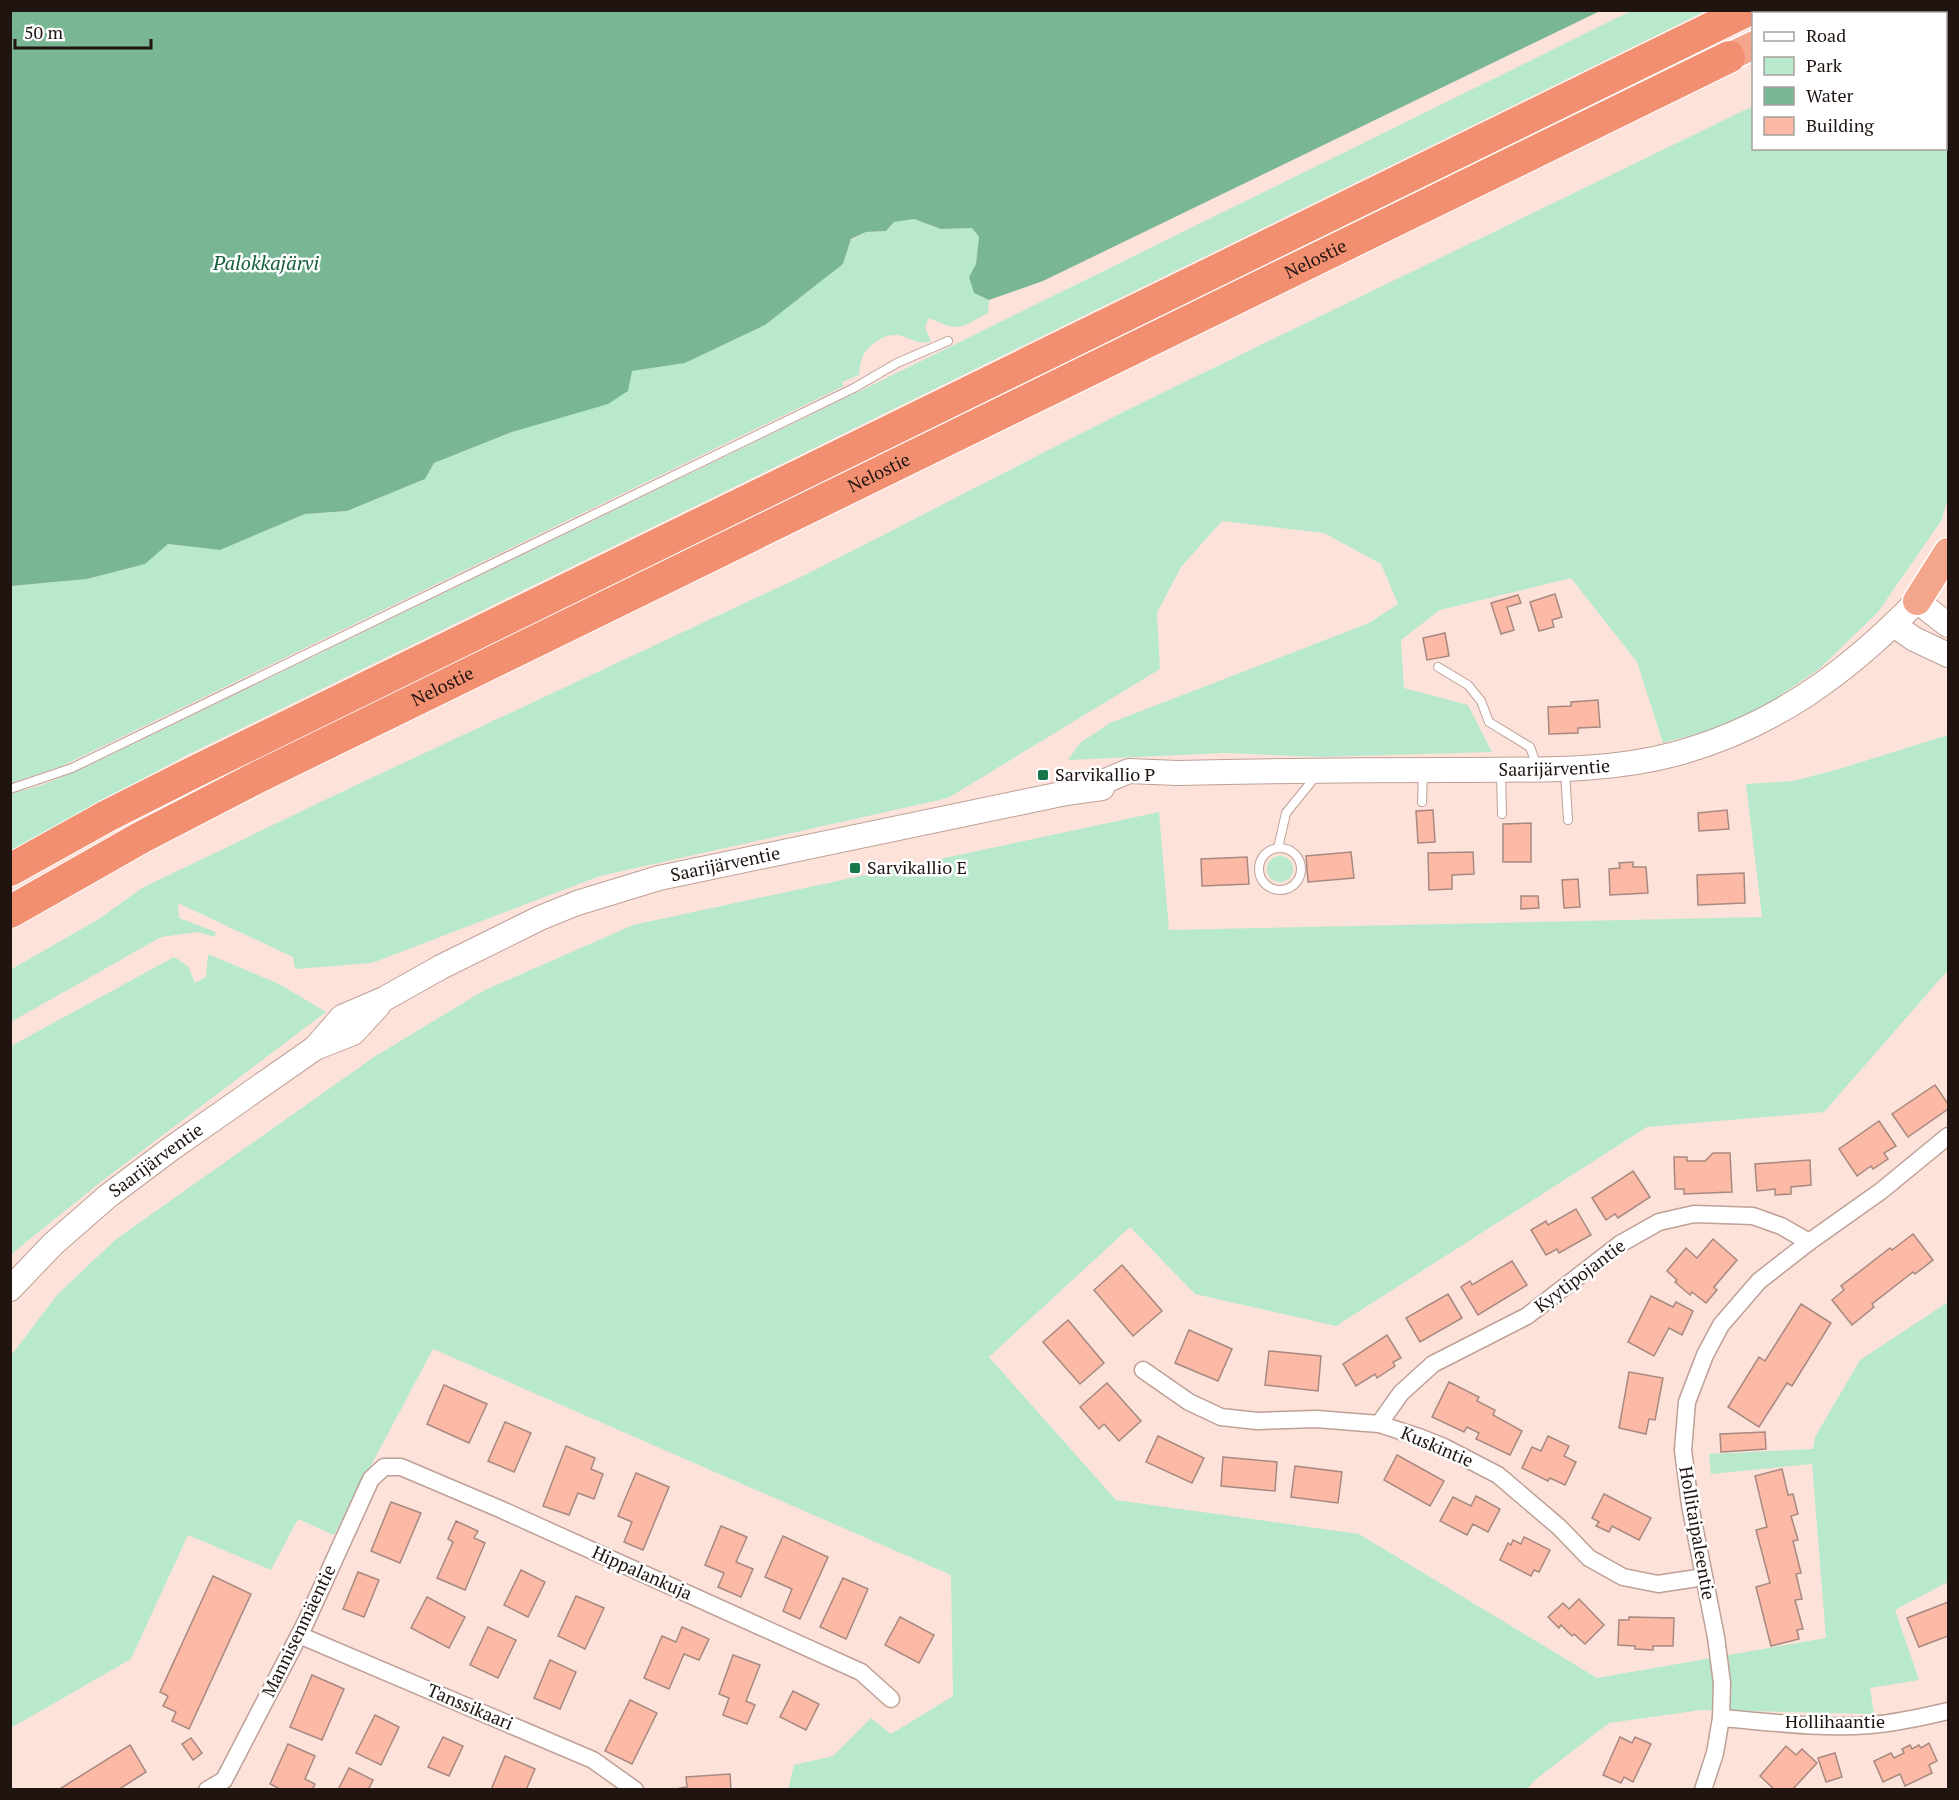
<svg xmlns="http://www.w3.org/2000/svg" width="1959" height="1800" viewBox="0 0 1959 1800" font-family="'PT Serif',serif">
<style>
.green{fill:#b8e9cc}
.water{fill:#79b794}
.building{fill:#fcb9a5;stroke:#a78980;stroke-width:1.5}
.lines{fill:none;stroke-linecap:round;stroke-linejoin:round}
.service-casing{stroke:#bea096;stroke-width:10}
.minor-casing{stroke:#bea096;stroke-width:19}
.secondary-casing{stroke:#bea096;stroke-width:26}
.trunk-casing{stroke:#fff;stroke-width:31}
.motorway-casing{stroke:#fff;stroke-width:34}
.service{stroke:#fff;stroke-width:8}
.minor{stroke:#fff;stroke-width:16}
.secondary{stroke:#fff;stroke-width:24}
.trunk{stroke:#f4a68c;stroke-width:28}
.motorway{stroke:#f18f70;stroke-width:32}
.poi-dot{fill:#17764c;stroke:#fff;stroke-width:2}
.labels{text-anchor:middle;stroke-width:5;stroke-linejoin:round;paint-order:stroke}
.street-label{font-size:18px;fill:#1f1410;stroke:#fff}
.poi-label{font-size:18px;fill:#1f1410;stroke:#fff;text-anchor:start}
.water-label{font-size:20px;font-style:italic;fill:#17613f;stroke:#fff}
</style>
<rect width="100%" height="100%" fill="#fde2da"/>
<!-- green -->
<g class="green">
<path d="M1631,11H1706L185,756L11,851V794L42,785L84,768L856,393Z"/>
<path d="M1921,11H1948V499L1941,521L1878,612L1819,669L1763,707L1711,730L1663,743L1637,662L1571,578L1440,610L1401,640L1404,688L1468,705L1492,752L1319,757L1225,753L1068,760L1080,743L1110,723L1369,623L1398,604L1381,564L1324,533L1222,521L1181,567L1157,613L1160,669L948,798L600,876L372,963L295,969L293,957L178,903L179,918L216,932L214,937L199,932L161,937L11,1022L10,970L99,919L142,888L354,786L807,574L1125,411L1753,106L1754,148H1946V14L1916,13Z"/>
<path d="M914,219L941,229L972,228L979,237L976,264L969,277L974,293L989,300L988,313C958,329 961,332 929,318L925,327L931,342C913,345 907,334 894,335C882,335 868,346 863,356C860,362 860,369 859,375L842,382L844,386L62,766L11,783V586L87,579L145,564L168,544L220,550L305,514L347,511L425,479L434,463L512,432L632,371L685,363L765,325L843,264L851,240L866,232L886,231L894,222Z"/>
<path d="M1948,735V970L1824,1112L1647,1127L1336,1326L1195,1294L1130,1227L989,1357L1116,1500L1359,1534L1597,1678L1826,1638L1812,1464L1711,1474L1709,1454L1813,1449L1815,1437L1860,1360L1948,1302V1582L1895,1610L1919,1680L1870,1688L1874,1714L1701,1710L1609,1723L1535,1780L1527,1789H788L794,1765L833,1756L871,1718L891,1734L953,1696L951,1575L433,1349L334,1535L298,1519L271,1570L188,1535L131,1659L11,1728L10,1357L57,1295L115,1240L374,1057L483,991L633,925L1159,812L1169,930L1762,917L1746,784L1793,781L1839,769Z"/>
<circle cx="1280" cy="869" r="13"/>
<path d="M208,954L279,984L326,1012L102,1181L15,1251L11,1257V1046L174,957L188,966L195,983L206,977Z"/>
</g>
<!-- water -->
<path class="water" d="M11,10H1600V11L1043,281L989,300L974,293L969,277L976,264L979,237L972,228L941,229L914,219L894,222L886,231L866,232L851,239L843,264L765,325L685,363L632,371L628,391L608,404L512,432L434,463L425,479L347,511L305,514L220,550L168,544L145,564L87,579L11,586Z"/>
<!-- building -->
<g class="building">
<path d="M1555,594L1562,617L1552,620L1554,627L1539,631L1530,602Z"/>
<path d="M1518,595L1521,603L1507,607L1514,630L1501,634L1491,603Z"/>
<path d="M1445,633L1449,656L1427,660L1423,638Z"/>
<path d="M1598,700L1600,727L1578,728V733L1549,734L1548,707L1571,706V702Z"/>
<path d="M1433,810L1435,842L1418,843L1416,811Z"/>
<path d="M1727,810L1729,829L1699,831L1698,813Z"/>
<path d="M1531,823V862H1503V824Z"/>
<path d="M1351,852L1354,878L1308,882L1306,856Z"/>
<path d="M1473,852L1474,874L1452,875V889L1429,890L1428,853Z"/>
<path d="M1247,857L1249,884L1202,886L1201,859Z"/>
<path d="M1633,862V867H1646L1648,893L1610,895L1609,869L1620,868L1619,863Z"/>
<path d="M1744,873L1745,903L1698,905L1697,875Z"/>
<path d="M1578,879L1580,907L1564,908L1562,880Z"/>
<path d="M1521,896H1538L1539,908L1521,909Z"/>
<path d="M1935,1085L1948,1104V1109L1908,1137L1892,1114Z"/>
<path d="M1879,1121L1896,1146L1884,1153L1888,1159L1873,1169L1871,1166L1857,1176L1839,1149Z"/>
<path d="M1713,1153H1730L1732,1192L1684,1194V1189H1675L1674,1157H1687V1161H1705Z"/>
<path d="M1810,1160L1811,1185L1791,1187V1194L1775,1195V1189L1757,1191L1755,1164Z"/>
<path d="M1633,1171L1650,1197L1618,1218L1615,1214L1606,1220L1592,1198Z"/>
<path d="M1576,1209L1591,1235L1559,1253L1557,1249L1546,1255L1531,1230L1546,1221L1548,1225Z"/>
<path d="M1913,1234L1933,1260L1915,1274L1913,1272L1872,1304L1874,1307L1852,1325L1832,1300L1844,1290L1841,1286L1890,1248L1892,1250Z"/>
<path d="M1713,1239L1737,1260L1714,1287L1717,1290L1706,1303L1692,1292L1690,1295L1675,1282L1677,1280L1667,1271L1686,1248L1697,1258Z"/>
<path d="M1512,1261L1527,1285L1478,1315L1461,1287L1470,1281L1472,1285Z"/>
<path d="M1122,1265L1162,1311L1133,1336L1094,1290Z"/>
<path d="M1448,1294L1462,1318L1420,1342L1406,1318Z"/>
<path d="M1651,1296L1673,1307L1676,1302L1693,1311L1682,1335L1669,1328L1654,1356L1628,1342Z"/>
<path d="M1801,1304L1831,1323L1792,1386L1787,1383L1759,1427L1728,1407L1759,1357L1765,1361Z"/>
<path d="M1068,1320L1104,1363L1080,1384L1043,1342Z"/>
<path d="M1189,1330L1232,1349L1218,1381L1175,1363Z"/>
<path d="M1387,1335L1401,1358L1393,1362L1395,1366L1377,1378L1375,1374L1356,1386L1343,1364Z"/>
<path d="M1269,1351L1321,1356L1318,1391L1265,1385Z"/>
<path d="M1629,1372L1663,1378L1655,1420L1649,1419L1646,1434L1619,1428Z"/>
<path d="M1449,1382L1479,1397L1477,1401L1495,1410L1493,1415L1522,1431L1510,1455L1476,1439L1479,1433L1467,1427L1464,1432L1432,1417Z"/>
<path d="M1107,1383L1141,1421L1119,1441L1104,1424L1099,1429L1080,1407Z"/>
<path d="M444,1385L487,1404L469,1443L427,1424Z"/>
<path d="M505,1422L531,1433L514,1472L488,1461Z"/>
<path d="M1765,1432L1766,1449L1721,1452L1720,1434Z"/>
<path d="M1158,1436L1204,1458L1192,1483L1146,1462Z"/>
<path d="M1548,1436L1569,1446L1564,1456L1576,1462L1565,1485L1550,1478L1548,1481L1522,1468L1532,1447L1541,1451Z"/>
<path d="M566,1446L595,1458L591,1469L603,1474L594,1499L578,1493L569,1515L543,1506Z"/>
<path d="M1397,1455L1444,1481L1430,1506L1384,1480Z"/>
<path d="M1223,1457L1277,1462L1275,1491L1221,1486Z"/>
<path d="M1295,1466L1342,1472L1338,1503L1291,1497Z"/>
<path d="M1782,1469L1788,1495L1793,1494L1798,1514L1791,1516L1798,1540L1793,1541L1801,1573L1796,1574L1802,1599L1795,1600L1803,1629L1797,1630L1799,1639L1771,1646L1756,1587L1770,1583L1756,1530L1767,1527L1755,1476Z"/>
<path d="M636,1473L669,1487L643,1550L624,1542L632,1522L618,1516Z"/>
<path d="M1604,1494L1651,1518L1639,1540L1612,1526L1609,1532L1596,1526L1599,1522L1592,1518Z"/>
<path d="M1476,1496L1500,1509L1488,1532L1473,1524L1467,1535L1440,1521L1453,1497L1471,1506Z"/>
<path d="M391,1502L421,1513L400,1563L371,1551Z"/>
<path d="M456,1521L478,1531L474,1538L485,1543L465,1590L437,1578L453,1542L448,1539Z"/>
<path d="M721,1526L747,1537L736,1562L753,1569L741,1597L718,1587L724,1573L705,1565Z"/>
<path d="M783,1536L828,1557L800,1619L783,1611L792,1589L765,1577Z"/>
<path d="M1524,1537L1550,1550L1539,1572L1534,1570L1531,1576L1500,1560L1508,1543L1511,1545L1513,1540L1521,1544Z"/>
<path d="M521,1570L545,1582L528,1617L504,1605Z"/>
<path d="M358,1572L379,1580L364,1617L343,1609Z"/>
<path d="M213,1576L251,1594L189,1729L172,1721L176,1712L163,1706L168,1696L160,1692Z"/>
<path d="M843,1578L868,1589L846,1639L820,1627Z"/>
<path d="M576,1596L604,1608L585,1649L558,1636Z"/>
<path d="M427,1597L465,1617L449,1648L411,1628Z"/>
<path d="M1579,1599L1604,1625L1585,1644L1574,1634L1572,1636L1561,1625L1559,1628L1548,1617L1563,1603L1569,1609Z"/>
<path d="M1948,1602V1636L1919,1647L1907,1618Z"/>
<path d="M900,1617L934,1635L919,1663L885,1645Z"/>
<path d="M1629,1617L1674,1618L1673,1646H1653V1650L1635,1649V1646L1618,1645L1619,1620H1629Z"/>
<path d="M488,1627L516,1640L498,1678L470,1665Z"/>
<path d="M682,1627L709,1639L699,1660L684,1654L669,1689L644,1678L662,1636L676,1642Z"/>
<path d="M733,1655L760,1665L746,1701L755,1705L747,1724L723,1715L729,1698L719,1694Z"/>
<path d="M550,1660L576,1672L560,1709L534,1698Z"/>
<path d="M312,1675L344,1689L322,1740L290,1727Z"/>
<path d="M793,1691L819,1704L806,1730L780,1717Z"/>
<path d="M630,1700L657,1713L632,1764L605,1751Z"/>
<path d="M375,1715L399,1727L381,1765L356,1753Z"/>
<path d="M443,1737L463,1746L449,1776L428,1767Z"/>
<path d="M1620,1737L1632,1743L1635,1737L1651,1744L1633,1782L1624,1777L1621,1783L1603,1775Z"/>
<path d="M191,1738L202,1753L193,1760L182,1744Z"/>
<path d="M1929,1743L1937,1761L1929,1765L1932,1773L1905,1786L1900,1774L1883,1782L1874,1761L1891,1753L1894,1758L1904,1753L1902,1749L1910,1745L1912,1749L1919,1745L1921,1748Z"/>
<path d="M288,1744L315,1756L305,1779L315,1784L312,1790H282L270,1784Z"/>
<path d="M130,1745L146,1772L118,1790H58Z"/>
<path d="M1786,1746L1796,1755L1802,1749L1817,1763L1792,1790H1775L1760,1776Z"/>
<path d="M1835,1753L1842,1777L1826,1782L1818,1758Z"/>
<path d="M505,1756L535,1769L526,1790H491Z"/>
<path d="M349,1768L373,1780L368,1790H338Z"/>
<path d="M730,1774L731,1790H670L687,1787L686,1777Z"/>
</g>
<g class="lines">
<defs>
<g id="service">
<path d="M1438,667L1468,685L1481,701L1489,722L1530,747L1537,766"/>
<path d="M1565,772L1568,820"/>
<path d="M1501,773L1502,814"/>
<path d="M10,789L72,768L854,388L897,363L948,341"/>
<path d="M1422,802L1423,772"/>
<circle cx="1280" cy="869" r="21"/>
<path d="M1278,848L1286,813L1316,776"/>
</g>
<g id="minor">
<path d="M1143,1370L1189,1402L1221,1417L1257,1421L1316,1419L1379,1424L1419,1437L1444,1447L1498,1475L1559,1527L1589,1558L1623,1577L1658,1584L1704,1577"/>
<path d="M1379,1424L1401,1393L1433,1364L1527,1316L1620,1244L1659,1222L1694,1214L1753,1216L1781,1226L1809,1242"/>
<path d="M299,1635L593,1760L635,1790"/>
<path d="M1721,1718C1770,1722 1821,1729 1870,1725C1897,1723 1923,1717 1948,1711"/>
<path d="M207,1790L224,1780L305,1624L371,1479L384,1467H401L500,1509L861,1672L891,1699"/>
<path d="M1703,1790L1715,1753L1721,1718L1722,1683L1716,1637L1690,1505L1683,1450L1687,1402L1705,1355L1721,1325L1759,1281L1809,1242L1881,1191L1948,1136"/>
</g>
<g id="secondary">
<path d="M1894,625L1914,639L1948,655"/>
<path id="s1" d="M1086,789L1129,771L1178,773C1271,771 1365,770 1459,770C1530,769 1605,773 1675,754C1774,727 1847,673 1917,601L1948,625"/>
<path id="s2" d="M315,1048L342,1017L384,999L441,967L540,918L577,903L659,878L1066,793L1102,788"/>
<path id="s3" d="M10,1289L53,1244L108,1196L172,1148L315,1048L353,1033L378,1006"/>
</g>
<g id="trunk">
<path d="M1818,14L1824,10"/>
<path d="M1729,57L1754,45"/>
<path d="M1917,601L1948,552"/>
</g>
<g id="motorway">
<path d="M10,870L107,816L196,771L1748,10"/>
<path id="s4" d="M10,912L142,837L260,776L1729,57"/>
</g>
</defs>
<!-- service casing -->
<use href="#service" class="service-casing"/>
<!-- minor casing -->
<use href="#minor" class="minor-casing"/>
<!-- secondary casing -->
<use href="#secondary" class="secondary-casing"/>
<!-- trunk casing -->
<use href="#trunk" class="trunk-casing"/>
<!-- motorway casing -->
<use href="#motorway" class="motorway-casing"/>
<!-- service -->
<use href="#service" class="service"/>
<!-- minor -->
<use href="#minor" class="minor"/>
<!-- secondary -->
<use href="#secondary" class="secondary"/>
<!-- trunk -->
<use href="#trunk" class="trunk"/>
<!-- motorway -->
<use href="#motorway" class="motorway"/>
</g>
<!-- markers -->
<g class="poi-dot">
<rect x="1037" y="769" width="12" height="12" rx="3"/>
<rect x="849" y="862" width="12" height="12" rx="3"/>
</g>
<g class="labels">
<!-- street labels -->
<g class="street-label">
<text dy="6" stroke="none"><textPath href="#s4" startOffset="1460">Nelostie</textPath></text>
<text dy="6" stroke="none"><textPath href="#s4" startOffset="974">Nelostie</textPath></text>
<text dy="6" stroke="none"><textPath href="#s4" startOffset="488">Nelostie</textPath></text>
<text dy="6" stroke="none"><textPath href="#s1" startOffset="472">Saarijärventie</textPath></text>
<text dy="6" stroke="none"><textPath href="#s2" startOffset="456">Saarijärventie</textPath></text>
<text dy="6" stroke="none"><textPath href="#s3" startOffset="195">Saarijärventie</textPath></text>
<text transform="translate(1580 1276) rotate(-37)" y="6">Kyytipojantie</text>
<text transform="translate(1437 1447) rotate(23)" y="6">Kuskintie</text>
<text transform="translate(1697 1533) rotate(80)" y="6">Hollitaipaleentie</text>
<text transform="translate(642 1573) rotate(24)" y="6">Hippalankuja</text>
<text transform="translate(299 1631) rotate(-64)" y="6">Mannisenmäentie</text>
<text transform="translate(470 1707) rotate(23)" y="6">Tanssikaari</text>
<text x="1835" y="1728">Hollihaantie</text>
</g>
<!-- poi labels -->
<g class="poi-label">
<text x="1055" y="781">Sarvikallio P</text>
<text x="867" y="874">Sarvikallio E</text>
</g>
<!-- water labels -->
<g class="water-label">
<text x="266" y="270">Palokkajärvi</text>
</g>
</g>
<!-- border -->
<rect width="1959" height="1800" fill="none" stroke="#1f1410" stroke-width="24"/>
<!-- legend -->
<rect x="1752" y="12" width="195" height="138" fill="#ffffff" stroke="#a5a19f" stroke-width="1.5"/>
<rect x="1764" y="32" width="30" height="9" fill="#ffffff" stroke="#a5a19f" stroke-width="1.5"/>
<text x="1806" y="42" font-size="18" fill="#1f1410">Road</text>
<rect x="1764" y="57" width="30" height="18" fill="#b8e9cc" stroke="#a5a19f" stroke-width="1.5"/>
<text x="1806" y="72" font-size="18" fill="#1f1410">Park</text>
<rect x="1764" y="87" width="30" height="18" fill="#79b794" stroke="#a5a19f" stroke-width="1.5"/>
<text x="1806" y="102" font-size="18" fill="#1f1410">Water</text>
<rect x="1764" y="117" width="30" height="18" fill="#fcb9a5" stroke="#a5a19f" stroke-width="1.5"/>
<text x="1806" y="132" font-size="18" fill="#1f1410">Building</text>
<!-- scale -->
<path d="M15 39v9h136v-9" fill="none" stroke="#1f1410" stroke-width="3"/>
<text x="24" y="39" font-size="18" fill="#1f1410" stroke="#ffffff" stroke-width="4.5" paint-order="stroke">50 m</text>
</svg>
